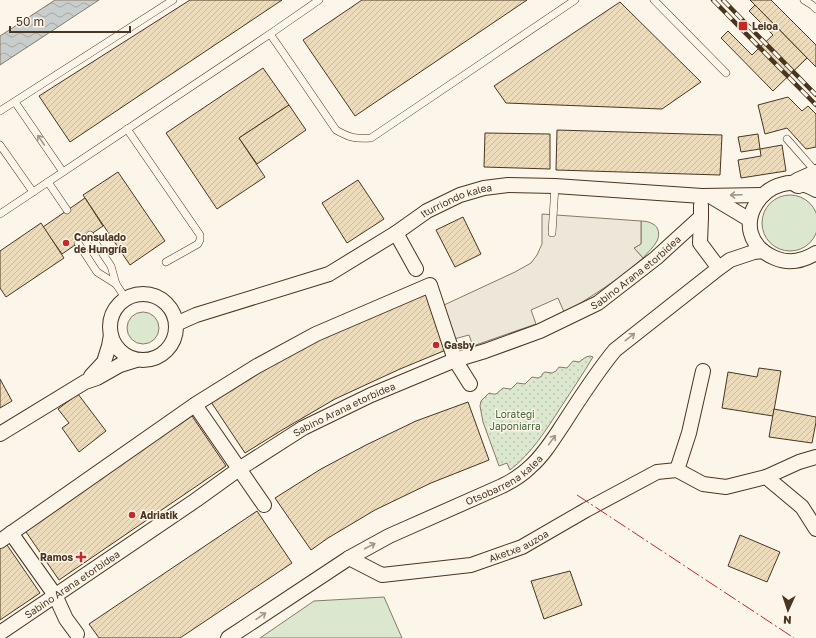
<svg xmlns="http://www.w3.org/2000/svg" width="816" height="638" viewBox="0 0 816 638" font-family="'Golos Text',sans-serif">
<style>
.grass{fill:#dce7d0;stroke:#887966}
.park{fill:url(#park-dots);stroke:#887966}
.parking{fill:#ede7d9;stroke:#887966}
.water{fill:url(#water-waves);stroke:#887966}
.building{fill:url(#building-hatch);stroke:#4a3520}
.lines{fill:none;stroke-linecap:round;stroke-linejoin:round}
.lane-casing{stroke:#4a3520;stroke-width:8}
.street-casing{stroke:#4a3520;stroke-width:16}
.secondary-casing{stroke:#4a3520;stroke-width:22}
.lane{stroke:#fbf6e9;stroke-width:7}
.street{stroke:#fbf6e9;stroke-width:14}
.secondary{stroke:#fbf6e9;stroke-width:20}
.rail-casing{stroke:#4a3520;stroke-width:4.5}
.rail{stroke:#fbf6e9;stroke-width:3;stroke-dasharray:9;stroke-linecap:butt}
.power{stroke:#c62828;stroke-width:1;stroke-dasharray:14 3 2 3;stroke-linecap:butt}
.oneway{stroke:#a29684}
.poi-dot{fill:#c62828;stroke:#fbf6e9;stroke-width:1.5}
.labels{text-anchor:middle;stroke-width:3;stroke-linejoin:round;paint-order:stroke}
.poi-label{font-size:10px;font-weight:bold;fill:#4a3520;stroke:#fbf6e9;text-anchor:start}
.street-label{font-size:10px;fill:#4a3520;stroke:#fbf6e9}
.park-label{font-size:10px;fill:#436837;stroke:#fbf6e9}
</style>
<defs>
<pattern id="park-dots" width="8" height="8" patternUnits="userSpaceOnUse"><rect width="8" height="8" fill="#dce7d0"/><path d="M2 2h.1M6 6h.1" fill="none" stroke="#bec7b2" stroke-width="1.8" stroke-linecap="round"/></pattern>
<pattern id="water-waves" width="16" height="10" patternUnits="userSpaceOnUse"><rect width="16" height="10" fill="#c9cecd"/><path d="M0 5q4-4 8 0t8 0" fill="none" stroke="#a5a8a6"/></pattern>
<pattern id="building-hatch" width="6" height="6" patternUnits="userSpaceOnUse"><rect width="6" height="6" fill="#ecdcbc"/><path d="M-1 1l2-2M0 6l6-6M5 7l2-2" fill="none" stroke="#ccbda1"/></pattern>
</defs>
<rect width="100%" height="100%" fill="#fbf6e9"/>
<!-- grass -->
<g class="grass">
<circle cx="790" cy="223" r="28"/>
<path d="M641,221C645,221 650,222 653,224C659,227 660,235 657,241C654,247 647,253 643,258L634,248L641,244Z"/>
<circle cx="143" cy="328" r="16"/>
<path d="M384,597L402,638H260L314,601Z"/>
</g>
<!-- park -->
<path class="park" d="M590,356L593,357C583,374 572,390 561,407C546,430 532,453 510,470L507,463L499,466L483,422L480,406L481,401L489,393L493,394H496L503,388L511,389L517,383L525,384L532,377L538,378L542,376V374L545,372L552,373L556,371L559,367L567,368L573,361L579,362L586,357Z"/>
<!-- parking -->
<path class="parking" d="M542,214L641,221V244L634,248L643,258L623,275L601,290L576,306L564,312L558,298L531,310L536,324L473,346L469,335L454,339L444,305L515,272L531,263L537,255L542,244Z"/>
<!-- water -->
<path class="water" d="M55,0H99L0,65V36Z"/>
<!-- building -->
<g class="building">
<path d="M190,0H282L70,142L39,96Z"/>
<path d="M362,0H527L355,116L303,40Z"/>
<path d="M750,0H771L816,45V67Z"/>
<path d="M620,2L701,82L662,109L506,103L494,86Z"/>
<path d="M755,5L807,58L773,91L721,38L728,31L752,55L757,50L773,35L749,11Z"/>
<path d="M263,68L289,105L239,138L265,177L217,209L166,133Z"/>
<path d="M788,97L802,111L808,106L816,114V147L806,149L787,128L765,134L758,105Z"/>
<path d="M289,105L306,130L257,164L239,138Z"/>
<path d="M557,130L722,135L720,175L556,170Z"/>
<path d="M485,133L550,134V169L484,167Z"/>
<path d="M758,134L760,149L741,152L738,137Z"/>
<path d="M782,145L786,171L741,178L738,160L761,156L760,149Z"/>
<path d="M118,172L165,241L130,265L83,195Z"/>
<path d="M358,180L384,219L347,243L322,203Z"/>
<path d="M85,198L103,226L78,243L62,254L43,227Z"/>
<path d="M463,217L481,254L455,267L436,230Z"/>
<path d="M41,223L64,258L6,297L0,288V251Z"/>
<path d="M429,292L446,350L400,369L335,399L282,430L245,453L211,402L286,356L382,310Z"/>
<path d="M759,368L781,371L773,416L722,408L728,372L757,377Z"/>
<path d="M0,379L12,401L0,408Z"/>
<path d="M78,394L106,431L79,452L62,428L69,423L58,409Z"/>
<path d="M468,402L489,460L431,483L375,510L328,538L311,550L275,498L321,469L366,445L416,421Z"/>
<path d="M774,409L816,417V422L812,443L769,437Z"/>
<path d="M192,416L226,466L59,580L24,529Z"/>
<path d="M257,511L292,563L180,638H99L89,624Z"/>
<path d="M740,535L780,552L767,582L728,566Z"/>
<path d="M5,542L40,593L0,620V546Z"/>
<path d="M570,571L582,605L544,619L531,581Z"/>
</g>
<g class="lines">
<defs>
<g id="lane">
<path d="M654,0L726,73"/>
<path d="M804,0L812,5L816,9"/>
<path d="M270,34L284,54L336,130C350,138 355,139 371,138L575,0"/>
<path d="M15,102L63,172"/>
<path d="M0,111L173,0"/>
<path d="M127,129L200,235V240L198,244L166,262"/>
<path d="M787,139L816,172"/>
<path d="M0,145L33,192"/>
<path d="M48,182L67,210"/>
<path d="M0,214L270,34L319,0"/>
<path d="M552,233L555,186"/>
<path d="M90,235L111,266L116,284L126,299"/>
<path d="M78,243L97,272L116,284"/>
</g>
<g id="street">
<path d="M816,190C767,160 719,234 775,258C789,264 803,261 816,253"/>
<path d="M710,196L750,220"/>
<path d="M701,217L700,243L715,263"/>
<path d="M396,233L416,269"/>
<circle cx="143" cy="327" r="33"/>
<path id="s1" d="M176,324L196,315L329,274L396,233L427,211L460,195L484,188L508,185L555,186L702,196L763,195"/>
<path d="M91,376L104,362L109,346L111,335"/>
<path d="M195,405L264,505"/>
<path d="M0,434L85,382L97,378L120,365L136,360"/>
<path d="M677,470L689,433L703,371"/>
<path d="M766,477L802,507L816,529"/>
<path d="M11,533L55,595L66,619L77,634"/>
<path d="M0,541L196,404L257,366L316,334L430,285L455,360L470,384"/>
<path id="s2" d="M349,558L382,575L471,565L522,547L586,510L657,472L677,470L703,484L726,487L766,477L799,462L816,457"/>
<path id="s3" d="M0,633L196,500L239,469L303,428L371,395L455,360L485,351L540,331L598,303L656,258L701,217V205"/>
<path id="s4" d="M228,638L349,558L389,536L502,486C512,481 522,475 530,467C544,455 554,438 564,423C580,398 596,373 615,350L719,268L730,260L754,252L763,251"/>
</g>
<path id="secondary" d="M798,183L816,175"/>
</defs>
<!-- lane casing -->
<use href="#lane" class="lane-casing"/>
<!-- street casing -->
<use href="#street" class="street-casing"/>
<!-- secondary casing -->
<use href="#secondary" class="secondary-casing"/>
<!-- lane -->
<use href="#lane" class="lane"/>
<!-- street -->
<use href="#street" class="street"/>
<!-- secondary -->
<use href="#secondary" class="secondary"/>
<defs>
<g id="rail">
<path d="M713,0L816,105"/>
<path d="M723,0L816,95"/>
</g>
</defs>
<!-- rail casing -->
<use href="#rail" class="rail-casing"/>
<!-- rail -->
<use href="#rail" class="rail"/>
<!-- power -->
<path class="power" d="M577,495L794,638"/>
</g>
<!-- one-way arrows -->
<defs><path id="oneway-shaft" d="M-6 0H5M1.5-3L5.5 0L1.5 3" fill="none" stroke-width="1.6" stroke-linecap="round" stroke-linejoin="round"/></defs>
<g class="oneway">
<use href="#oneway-shaft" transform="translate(41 140) rotate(-124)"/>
<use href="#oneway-shaft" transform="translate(736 195) rotate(178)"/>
<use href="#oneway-shaft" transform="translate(630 337) rotate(-38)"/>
<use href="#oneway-shaft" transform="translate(552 440) rotate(-54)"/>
<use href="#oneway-shaft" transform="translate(370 546) rotate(-28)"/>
<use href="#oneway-shaft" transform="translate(261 616) rotate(-34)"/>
</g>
<!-- markers -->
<g class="poi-dot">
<rect x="738" y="21" width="10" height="10" rx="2"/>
<circle cx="66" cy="243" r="4"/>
<circle cx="436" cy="345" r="4"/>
<circle cx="132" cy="515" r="4"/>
<path d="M79 551h4v4h4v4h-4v4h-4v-4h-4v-4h4z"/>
</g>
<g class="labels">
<!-- poi labels -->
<g class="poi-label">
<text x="752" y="30">Leioa</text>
<text x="74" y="241">Consulado<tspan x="74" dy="12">de Hungría</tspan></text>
<text x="444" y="349">Gasby</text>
<text x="140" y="519">Adriatik</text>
<text x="73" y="561" text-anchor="end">Ramos</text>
</g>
<!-- street labels -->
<g class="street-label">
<text dy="4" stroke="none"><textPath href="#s1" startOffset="309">Iturriondo kalea</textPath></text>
<text dy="4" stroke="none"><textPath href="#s3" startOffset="735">Sabino Arana etorbidea</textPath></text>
<text dy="4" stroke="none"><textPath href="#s3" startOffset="411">Sabino Arana etorbidea</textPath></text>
<text dy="4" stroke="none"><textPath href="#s4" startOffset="319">Otsobarrena kalea</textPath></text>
<text dy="4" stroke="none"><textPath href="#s2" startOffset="178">Aketxe auzoa</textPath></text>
<text dy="4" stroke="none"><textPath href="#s3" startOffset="87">Sabino Arana etorbidea</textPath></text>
</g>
<!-- park labels -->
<g class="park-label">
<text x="515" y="418">Lorategi<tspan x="515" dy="12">Japoniarra</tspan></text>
</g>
</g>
<!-- north arrow -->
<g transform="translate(788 610) rotate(183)" stroke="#fbf6e9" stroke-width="3" paint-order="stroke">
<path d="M0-3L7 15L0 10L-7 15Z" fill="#4a3520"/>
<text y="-6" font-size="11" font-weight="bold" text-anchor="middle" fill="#4a3520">N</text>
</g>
<!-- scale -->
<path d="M10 26v6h120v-6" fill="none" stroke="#4a3520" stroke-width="2"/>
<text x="16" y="26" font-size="12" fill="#4a3520" stroke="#fbf6e9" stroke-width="3" paint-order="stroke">50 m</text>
</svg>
